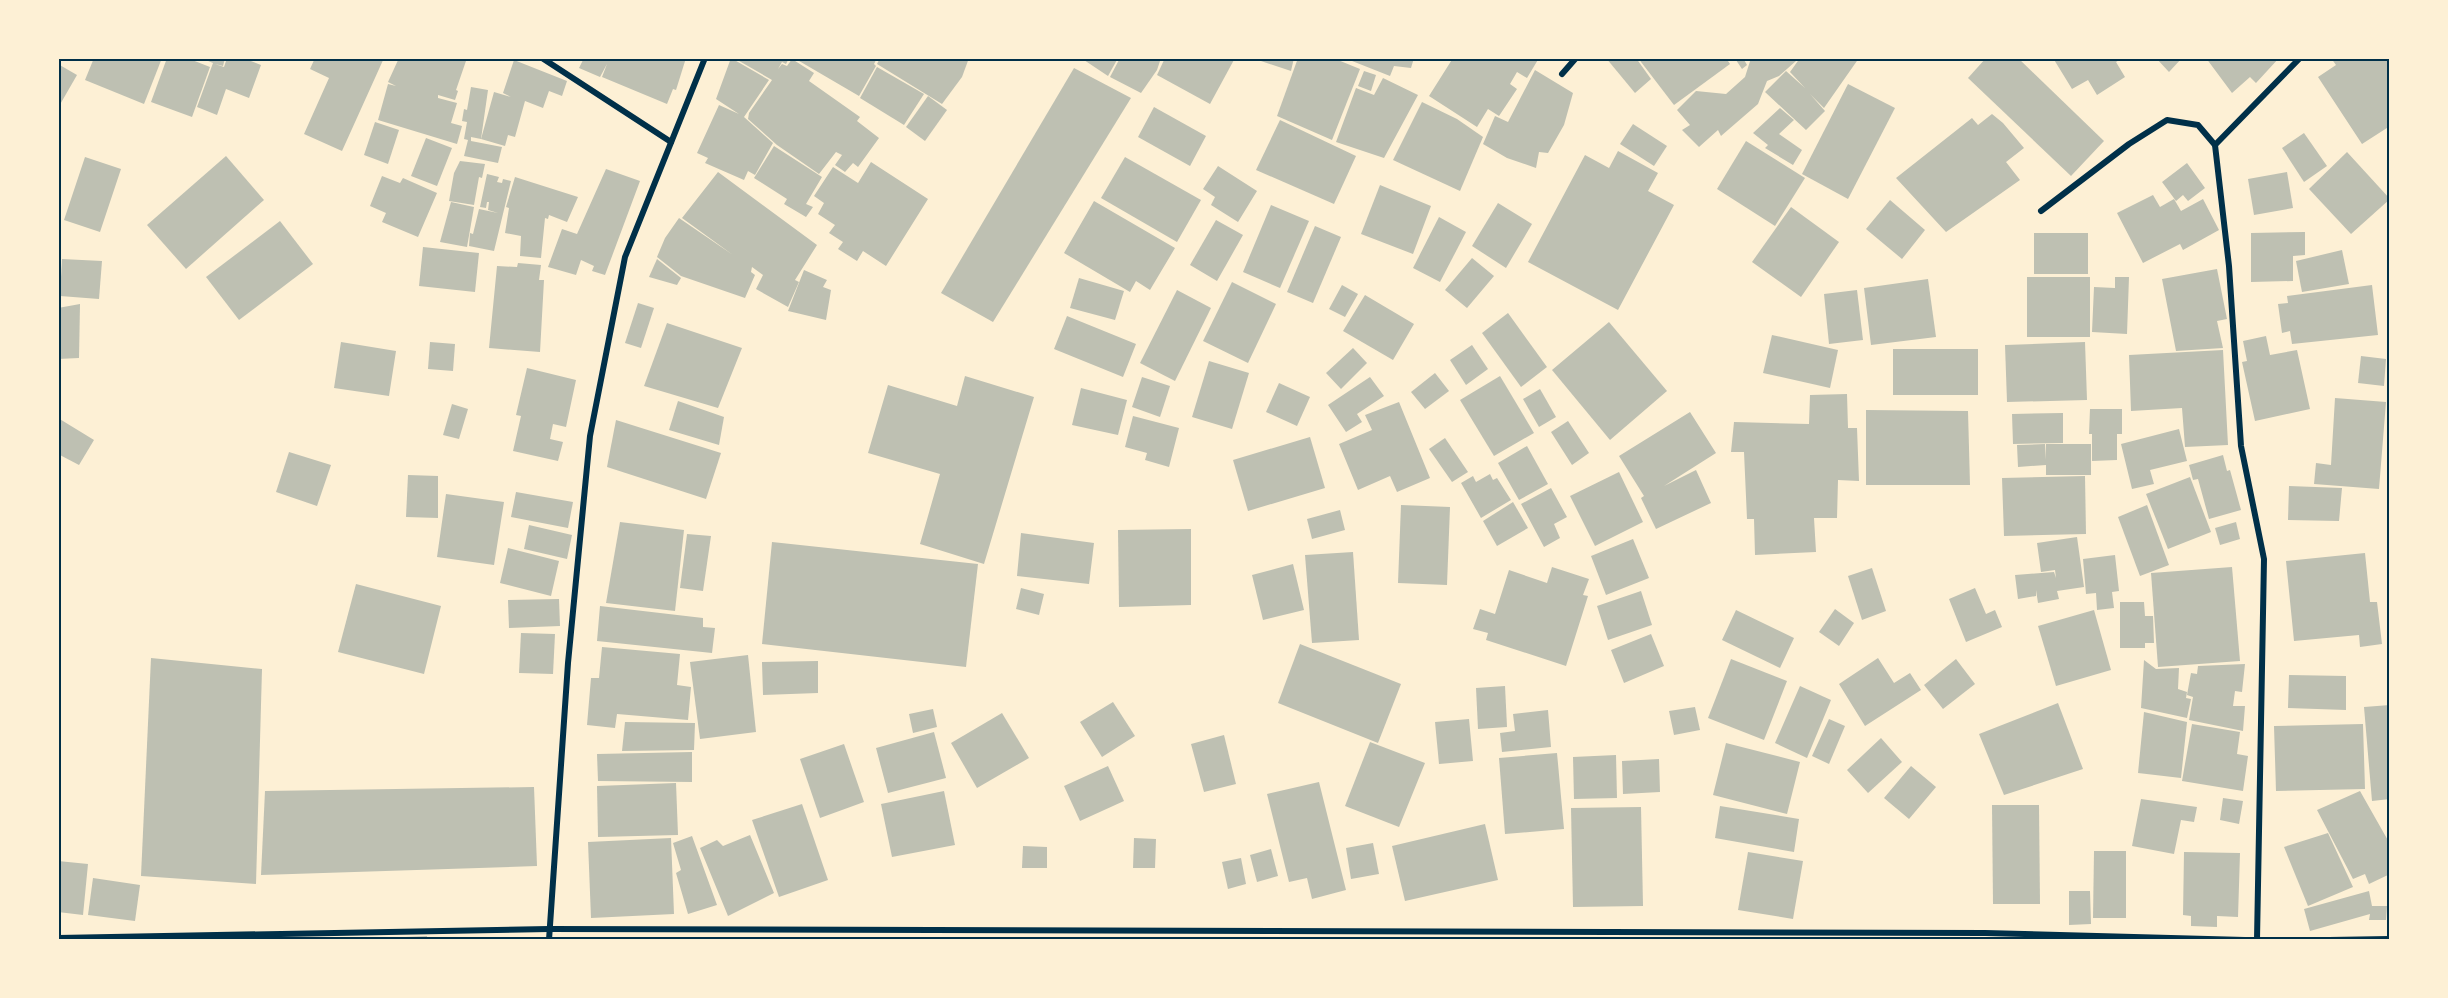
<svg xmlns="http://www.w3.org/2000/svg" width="2448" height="998" viewBox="0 0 2448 998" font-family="Arial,sans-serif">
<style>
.building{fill:#bec0b2}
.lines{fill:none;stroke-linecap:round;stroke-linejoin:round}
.minor{stroke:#003049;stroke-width:6}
.neatline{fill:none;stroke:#003049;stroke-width:2}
</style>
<rect width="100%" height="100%" fill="#fdf0d5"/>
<!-- building -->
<g class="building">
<path d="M94,58H162L144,104L85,80Z"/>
<path d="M167,58H187L210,67L192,117L151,102Z"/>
<path d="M201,58H225L223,66L215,64L224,67L227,58H243L261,65L249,98L226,89L217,115L197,107L213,63Z"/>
<path d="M315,58H384L342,151L304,134L329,78L310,69Z"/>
<path d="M399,58H467L456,90L458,91L455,100L438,95V98L457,103L451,123L462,126L457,144L378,120L388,84L396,86L388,82Z"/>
<path d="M584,58H686L676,90L673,89L667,104L602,77L607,64L600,77L579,68Z"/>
<path d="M731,58L769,80L744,117L773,143L755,175L748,171L744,180L705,163L708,158L697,153L719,105L739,114L716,99Z"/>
<path d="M734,58H789L786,64L782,62L778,69L782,64L787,66L792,59L814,73L809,81L860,117L857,121L879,138L858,167L853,163L845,172L835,165L842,155L836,152L819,174L777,145L748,119L749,113L772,80Z"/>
<path d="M794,58H877L874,64L876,66L859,96Z"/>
<path d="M880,58H969L962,77L942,104L877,64Z"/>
<path d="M1081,58H1118L1108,76Z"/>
<path d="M1120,58H1161L1157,70L1141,93L1110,77Z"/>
<path d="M1165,58H1235L1210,104L1157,75Z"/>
<path d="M1252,58H1294L1291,71Z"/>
<path d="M1298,58H1333L1360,69L1332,140L1277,116Z"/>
<path d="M1414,58L1411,68L1394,66L1390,76L1347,59Z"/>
<path d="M1453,58H1539L1527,78L1517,72L1510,84L1517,89L1499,116L1488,109L1477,127L1429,96Z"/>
<path d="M1606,58H1636L1651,79L1635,93Z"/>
<path d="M1638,58H1726L1730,64L1674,105Z"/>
<path d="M1738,58H1743L1747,65L1742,69L1736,60Z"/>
<path d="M1751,58H1793L1796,61L1779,76L1767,81L1758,104L1721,136L1718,130L1699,147L1682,130L1690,125L1677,110L1696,91L1726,94L1745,77Z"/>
<path d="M1800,58H1859L1824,108L1810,94L1825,111L1806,130L1765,92L1786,71L1805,88L1790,72Z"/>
<path d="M1986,58H2018L2104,141L2071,176L1968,78Z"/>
<path d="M2053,58H2122L2116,62L2125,77L2097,95L2088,80L2072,89Z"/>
<path d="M2156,58H2182L2169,72Z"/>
<path d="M2206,58H2279L2256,83L2250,77L2232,93Z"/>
<path d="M2331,58H2390V126L2362,144L2318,77L2336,65Z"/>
<path d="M514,60L567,81L562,96L549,91L543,108L525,101L515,137L508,135L505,146L481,139L494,92L511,97L503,93Z"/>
<path d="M58,64L77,75L58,108Z"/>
<path d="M877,67L924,94L904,125L860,98Z"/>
<path d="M1074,68L1131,98L993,322L941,293Z"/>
<path d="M1535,70L1573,93L1564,125L1548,153L1539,152L1536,168L1507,158L1483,144L1495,116L1508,122Z"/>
<path d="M1364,71L1376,75L1371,91L1358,86Z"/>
<path d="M1383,78L1418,95L1384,158L1336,142L1356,88L1374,95Z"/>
<path d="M1848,84L1895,108L1848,199L1802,174Z"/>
<path d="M471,87L488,90L481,139L471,137V141L502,147L498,163L464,156L468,140L464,139L467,122L462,121L464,109L467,110Z"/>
<path d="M928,96L947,110L925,141L906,127Z"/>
<path d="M1422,102L1457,119L1483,137L1460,191L1393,160Z"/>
<path d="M1154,107L1206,136L1190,166L1138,137Z"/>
<path d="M1780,108L1794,120L1779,134L1802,150L1793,165L1765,148L1768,145L1753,133Z"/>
<path d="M1992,114L2003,123L2024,148L2006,162L2020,180L1946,232L1896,178L1972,118L1978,125Z"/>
<path d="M1280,120L1356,156L1334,204L1256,170Z"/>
<path d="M375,122L399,130L388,164L364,155Z"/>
<path d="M1633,124L1667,146L1654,166L1620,144Z"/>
<path d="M2304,133L2327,166L2304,182L2282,148Z"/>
<path d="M426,138L452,148L437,186L411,176Z"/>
<path d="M1746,141L1805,178L1775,226L1717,189Z"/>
<path d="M774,146L822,177L806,204L813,207L806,217L784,204L787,199L754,178Z"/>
<path d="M1618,151L1658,173L1648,191L1674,205L1618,310L1528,262L1585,155L1609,168Z"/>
<path d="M2347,152L2390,199L2351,234L2309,189Z"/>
<path d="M226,156L264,200L186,269L147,225Z"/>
<path d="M85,157L121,169L100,232L64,220Z"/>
<path d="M1125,157L1201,200L1177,242L1101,198Z"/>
<path d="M460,161L485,164L482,178L479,177L474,205L449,201L454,173Z"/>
<path d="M871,162L928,199L886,266L863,251L857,261L838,249L843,242L829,233L835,225L818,214L824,203L814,196L833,167L858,183Z"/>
<path d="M2187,163L2205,188L2188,201L2183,195L2176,201L2162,182Z"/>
<path d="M1218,166L1257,191L1238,222L1211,205L1215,197L1203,189Z"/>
<path d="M606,169L640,181L605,275L592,271L594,266L581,260L576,275L548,267L562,229L577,234Z"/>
<path d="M718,172L817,245L795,280L799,282L788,307L756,289L763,275L752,267L751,272L755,275L745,298L681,276L657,257L665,238L679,218L733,255L682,218Z"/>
<path d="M2287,172L2293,208L2254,215L2248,179Z"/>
<path d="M487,174L499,177L497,182L502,183L503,179L511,181L494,251L469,246L470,233L473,234L479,209L498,213L488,210L489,202H487L486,208L480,207Z"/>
<path d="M382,176L400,183L403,178L437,193L418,237L382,222L386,213L370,206Z"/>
<path d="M515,177L578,197L567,222L549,215L548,219L545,218L541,258L520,256L521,236L505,233L509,208L506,207Z"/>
<path d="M1380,185L1431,206L1413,254L1361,234Z"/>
<path d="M2153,195L2160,207L2174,199L2181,211L2203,199L2219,230L2183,250L2180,244L2143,263L2117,213Z"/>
<path d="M1890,200L1925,230L1902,259L1866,229Z"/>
<path d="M1094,201L1175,248L1150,290L1136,281L1130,292L1064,253Z"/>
<path d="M451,202L474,207L467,247L440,242Z"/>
<path d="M1498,203L1532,224L1506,268L1472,246Z"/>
<path d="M1271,205L1309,221L1280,288L1243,272Z"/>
<path d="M1791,207L1839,242L1801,297L1752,262Z"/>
<path d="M1439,217L1466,232L1440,282L1413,268Z"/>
<path d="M1216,220L1243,235L1217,281L1190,265Z"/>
<path d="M280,221L313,264L239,320L206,277Z"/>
<path d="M1315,226L1341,237L1313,303L1287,292Z"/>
<path d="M2305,232V255L2293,256V281L2251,282V233Z"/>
<rect x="2034" y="233" width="54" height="41"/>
<path d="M423,247L479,253L475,292L419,286Z"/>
<path d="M2342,250L2349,284L2302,292L2296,261Z"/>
<path d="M1472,258L1494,276L1467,308L1445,290Z"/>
<path d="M62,259L102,261L99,299L60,296Z"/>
<path d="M657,259L681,278L677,285L649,277Z"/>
<path d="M518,263L541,265L539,280H544L540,352L489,348L497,266L517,267Z"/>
<path d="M2217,269L2227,319L2217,321L2223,348L2176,351L2162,279Z"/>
<path d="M804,270L827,280L823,287L831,290L826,320L788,311Z"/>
<rect x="2027" y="277" width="63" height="60"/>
<path d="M2115,277H2129L2127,334L2092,332L2094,287L2115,288Z"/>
<path d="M1079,278L1124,291L1115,320L1070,308Z"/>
<path d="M1928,279L1936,337L1871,345L1864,288Z"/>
<path d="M1232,282L1276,304L1248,363L1203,341Z"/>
<path d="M1342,285L1358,294L1345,317L1329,309Z"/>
<path d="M2372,285L2378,335L2292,344L2290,331L2282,333L2278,304L2288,303L2287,296Z"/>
<path d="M1177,290L1211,308L1175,381L1140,363Z"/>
<path d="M1857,290L1863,340L1829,344L1824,294Z"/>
<path d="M1365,295L1414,324L1393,360L1343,331Z"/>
<path d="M638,303L654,308L641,348L625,343Z"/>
<path d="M80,304L79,358L58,359V308Z"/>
<path d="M1508,313L1547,367L1521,387L1482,333Z"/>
<path d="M1067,316L1136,344L1123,377L1054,349Z"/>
<path d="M1609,322L1667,391L1610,440L1552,370Z"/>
<path d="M667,323L742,348L718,408L644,386Z"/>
<path d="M1772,335L1838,350L1830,388L1763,373Z"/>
<path d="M2266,336L2270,355L2297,350L2310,409L2255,421L2242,362L2247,361L2243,341Z"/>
<path d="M341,342L396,351L389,396L334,388Z"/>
<path d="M430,342L455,344L453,371L428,369Z"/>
<path d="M2085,342L2087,400L2007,402L2005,345Z"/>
<path d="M1472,345L1488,369L1466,385L1450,360Z"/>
<path d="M1353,348L1367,363L1341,389L1326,373Z"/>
<rect x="1893" y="349" width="85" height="46"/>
<path d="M2223,350L2228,445L2185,447L2182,408L2131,411L2129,355Z"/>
<path d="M2361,356L2386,359L2384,386L2358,383Z"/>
<path d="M1209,361L1249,373L1232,429L1192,417Z"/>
<path d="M527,368L576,380L566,427L553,424L550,439L563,442L558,461L513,451L521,416L516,415Z"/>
<path d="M1435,373L1449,391L1425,409L1411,392Z"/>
<path d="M965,376L1034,397L984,564L920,544L940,474L868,453L888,385L957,406Z"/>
<path d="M1500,376L1534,433L1494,456L1460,400Z"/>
<path d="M1142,377L1170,386L1160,417L1132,407Z"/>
<path d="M1370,377L1384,396L1357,414L1362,422L1346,432L1328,405Z"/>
<path d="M1279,383L1310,397L1297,426L1266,412Z"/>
<path d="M1081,388L1127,400L1118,435L1072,425Z"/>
<path d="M1540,389L1556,417L1539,427L1523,399Z"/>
<path d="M1847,394L1848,428H1857L1859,481L1838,480L1837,518H1814L1816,552L1755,555L1754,519H1747L1744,452H1731L1734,422L1809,424L1810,395Z"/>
<path d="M2335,398L2386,402L2379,489L2314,484L2316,463L2331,465Z"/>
<path d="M678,401L724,417L719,445L669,430Z"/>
<path d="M1399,402L1430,478L1397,492L1390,476L1358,490L1339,444L1372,430L1365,415Z"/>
<path d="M452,404L468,409L459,439L443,435Z"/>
<path d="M2090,409H2122V434H2117V460L2092,461V434H2089Z"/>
<path d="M1866,410L1968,411L1970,485H1866Z"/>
<path d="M1690,412L1716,453L1664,486L1696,470L1711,503L1656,529L1641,498L1644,496L1619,456Z"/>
<path d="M2063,413V443L2013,444L2012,414Z"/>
<path d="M1133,416L1179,428L1169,467L1145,460L1147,453L1125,447Z"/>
<path d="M58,418L94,440L79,465L58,454Z"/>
<path d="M616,420L721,453L706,499L607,467Z"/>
<path d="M1568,421L1589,453L1572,465L1551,432Z"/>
<path d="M2179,429L2187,461L2150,470L2154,484L2132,489L2121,444Z"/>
<path d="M1310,437L1325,488L1248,511L1233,460Z"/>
<path d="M1445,438L1468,472L1452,482L1429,449Z"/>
<path d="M2045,444V460L2046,444H2091V475H2046V465L2018,467L2017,445Z"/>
<path d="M1527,446L1548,484L1519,500L1498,463Z"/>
<path d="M289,452L331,465L317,506L276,492Z"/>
<path d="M2223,455L2227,471L2230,470L2241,510L2209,519L2198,479L2193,480L2189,465Z"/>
<path d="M1619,472L1643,522L1595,546L1570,496Z"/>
<path d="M1490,474L1493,480L1497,478L1511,500L1481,518L1461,483L1473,476L1476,482Z"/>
<path d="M408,475L438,476V518L406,517Z"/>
<path d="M2085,476L2086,534L2004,536L2002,478Z"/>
<path d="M2190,477L2211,532L2168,549L2146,494Z"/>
<path d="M2289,486L2342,488L2339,521L2288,520Z"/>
<path d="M1551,488L1567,517L1554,524L1560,538L1544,547L1521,504Z"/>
<path d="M516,492L573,502L568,528L511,517Z"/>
<path d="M446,494L504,502L494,565L437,557Z"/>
<path d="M1513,502L1528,528L1497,546L1483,521Z"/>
<path d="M1401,505L1450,507L1447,585L1398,583Z"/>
<path d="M2147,505L2169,565L2140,576L2118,517Z"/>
<path d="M1340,510L1345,530L1312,539L1307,519Z"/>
<path d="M620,522L684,530L675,611L606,603Z"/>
<path d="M2236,522L2240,539L2220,545L2215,528Z"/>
<path d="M529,525L572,535L567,559L524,549Z"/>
<path d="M1191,529V605L1119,607L1118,530Z"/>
<path d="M1021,533L1094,543L1089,584L1017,576Z"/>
<path d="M687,534L711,536L703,591L680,588Z"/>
<path d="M2077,537L2084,587L2057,591L2059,599L2038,603L2036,590V596L2018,599L2015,575L2054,572L2056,578L2055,570L2041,572L2037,543Z"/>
<path d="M1633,539L1649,578L1606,595L1591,556Z"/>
<path d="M772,542L978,564L966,667L762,644Z"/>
<path d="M508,548L559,561L551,596L500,583Z"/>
<path d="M1353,552L1359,640L1312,643L1305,555Z"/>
<path d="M2365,553L2370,602H2377L2382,644L2360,647L2359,635L2294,641L2286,561Z"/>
<path d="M2115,555L2119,591L2112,592L2114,608L2097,610L2096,593L2086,594L2083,559Z"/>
<path d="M1293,564L1304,610L1263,620L1252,575Z"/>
<path d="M1552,567L1589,579L1583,595L1588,596L1566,666L1486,640L1488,633L1473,629L1480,609L1495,614L1509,570L1547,583Z"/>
<path d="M2232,567L2240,661L2158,667L2151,573Z"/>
<path d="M1872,568L1886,611L1862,620L1848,576Z"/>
<path d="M356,584L441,606L424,674L338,652Z"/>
<path d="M1021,588L1044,594L1039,615L1016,609Z"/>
<path d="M1975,588L1986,614L1995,610L2002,627L1966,642L1949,599Z"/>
<path d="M1641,591L1652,625L1608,640L1597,606Z"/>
<path d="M559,599L560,626L509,628L508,600Z"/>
<path d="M2120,602H2144L2145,616H2153L2154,643H2145V648H2120Z"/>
<path d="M600,606L703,618V627L715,628L712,653L597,641Z"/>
<path d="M1835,609L1854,623L1839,646L1819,632Z"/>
<path d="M1736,610L1794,638L1780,668L1722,640Z"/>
<path d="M2094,610L2111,670L2056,686L2038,626Z"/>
<path d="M521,633L555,634L553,674L519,673Z"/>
<path d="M1651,634L1664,666L1624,683L1611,650Z"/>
<path d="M1300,644L1401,684L1378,743L1278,703Z"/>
<path d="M602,647L680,654L677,685L691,687L688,720L617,714L615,728L587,725L591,678H599Z"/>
<path d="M748,655L756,732L700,739L690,662Z"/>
<path d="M151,658L262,669L256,884L141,876Z"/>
<path d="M1878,658L1894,683L1910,673L1921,690L1865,726L1839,684Z"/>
<path d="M1731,659L1787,681L1764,740L1708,718Z"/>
<path d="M1956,659L1975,684L1943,709L1924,685Z"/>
<path d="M2144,660L2156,669L2179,668L2178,689L2187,692L2186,698L2191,699L2187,718L2141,708Z"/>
<path d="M818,661V693L763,695L762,662Z"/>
<path d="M2245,664L2242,692L2235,691L2233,706H2245L2243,731L2189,720L2193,697L2187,695L2191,673L2197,674L2198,666Z"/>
<path d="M2289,675L2346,676V710L2288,708Z"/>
<path d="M1505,686L1507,727L1478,729L1476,688Z"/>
<path d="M1800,686L1831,700L1807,758L1775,743Z"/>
<path d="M1113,702L1135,736L1102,757L1080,722Z"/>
<path d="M2058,703L2083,769L2004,795L1979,734Z"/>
<path d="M2390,705V799L2372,801L2364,707Z"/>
<path d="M1695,707L1700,730L1674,735L1669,711Z"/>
<path d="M933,709L937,727L913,733L909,714Z"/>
<path d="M1548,710L1551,747L1502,752L1500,733L1515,731L1513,714Z"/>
<path d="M2144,712L2187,722L2181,778L2138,773Z"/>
<path d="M1002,713L1029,758L977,788L951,743Z"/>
<path d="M1469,719L1473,761L1439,764L1435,722Z"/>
<path d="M1829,719L1845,726L1829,764L1812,756Z"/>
<path d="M625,722L695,723L694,750L622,751Z"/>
<path d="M2192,724L2240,732L2237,754L2248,756L2243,791L2182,781Z"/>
<path d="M2363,724L2365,789L2276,791L2274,726Z"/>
<path d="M934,732L946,778L888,793L876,748Z"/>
<path d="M1224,735L1236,784L1204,792L1191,744Z"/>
<path d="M1881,738L1902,762L1868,793L1847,770Z"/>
<path d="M1370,742L1425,763L1399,827L1345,806Z"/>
<path d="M1726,743L1800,762L1787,814L1713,795Z"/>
<path d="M844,744L864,802L820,818L800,759Z"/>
<path d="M692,752V782L598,781L597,754Z"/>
<path d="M1557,753L1564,829L1505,834L1499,758Z"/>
<path d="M1616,755L1617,798L1574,799L1573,757Z"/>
<path d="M1659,759L1660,792L1623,794L1622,761Z"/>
<path d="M1108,766L1124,801L1080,821L1064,786Z"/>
<path d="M1911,766L1936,787L1909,819L1884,798Z"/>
<path d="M1319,782L1346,890L1312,899L1307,878L1289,882L1267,794Z"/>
<path d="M676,783L678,835L598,837L597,786Z"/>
<path d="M534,787L537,866L261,875L265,791Z"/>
<path d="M944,791L955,845L892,857L881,804Z"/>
<path d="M2360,791L2390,844V874L2369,884L2365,874L2353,879L2317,810Z"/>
<path d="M2223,798L2243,801L2239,824L2220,820Z"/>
<path d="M2141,799L2197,807L2194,822L2181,820L2174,854L2132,846Z"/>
<path d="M802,804L828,880L779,897L752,820Z"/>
<path d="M1992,805H2039L2040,904H1993Z"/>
<path d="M1720,806L1799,819L1794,852L1715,838Z"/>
<path d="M1641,807L1643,906L1573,907L1571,808Z"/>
<path d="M1485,824L1498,880L1405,901L1392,846Z"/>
<path d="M2328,833L2353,887L2308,906L2284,847Z"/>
<path d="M750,835L774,893L728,916L700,848L717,840L723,846Z"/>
<path d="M692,836L717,905L688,914L676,873L681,870L673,843Z"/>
<path d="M671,838L674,914L591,918L588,842Z"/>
<path d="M1134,838L1156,839L1155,868H1133Z"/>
<path d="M1373,843L1379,874L1351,879L1346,848Z"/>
<path d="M1023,846L1047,847V868H1022Z"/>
<path d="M1271,849L1278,876L1257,882L1250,855Z"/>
<path d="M2094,851H2126V918H2093Z"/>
<path d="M1748,852L1803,861L1793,919L1738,910Z"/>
<path d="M2184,852L2240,853L2238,917L2217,916V927L2191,926V916L2183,915Z"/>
<path d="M1241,858L1246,884L1228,889L1222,862Z"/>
<path d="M58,861L88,864L83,915L58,912Z"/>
<path d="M93,878L140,885L135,921L88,915Z"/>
<path d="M2069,891H2090L2091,924L2069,925Z"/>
<path d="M2369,891L2372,906H2387L2386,920H2369L2370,914L2310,931L2304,909Z"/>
<path d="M427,936V940H405V937Z"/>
</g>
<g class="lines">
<!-- minor -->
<g class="minor">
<path d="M542,58L671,142"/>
<path d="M1562,74L1576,58"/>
<path d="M2215,145L2300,58"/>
<path d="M2041,211L2129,144L2167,120L2198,125L2215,145L2229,266L2241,446L2264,559L2257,940"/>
<path d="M58,938L549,929L1985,933L2245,940"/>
<path d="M549,940L568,663L590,436L625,257L705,58"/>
<path d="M2329,940L2390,939"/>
</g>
</g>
<!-- border -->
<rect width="2448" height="998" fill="none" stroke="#fdf0d5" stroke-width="120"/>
<rect x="60" y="60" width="2328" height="878" class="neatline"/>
</svg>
